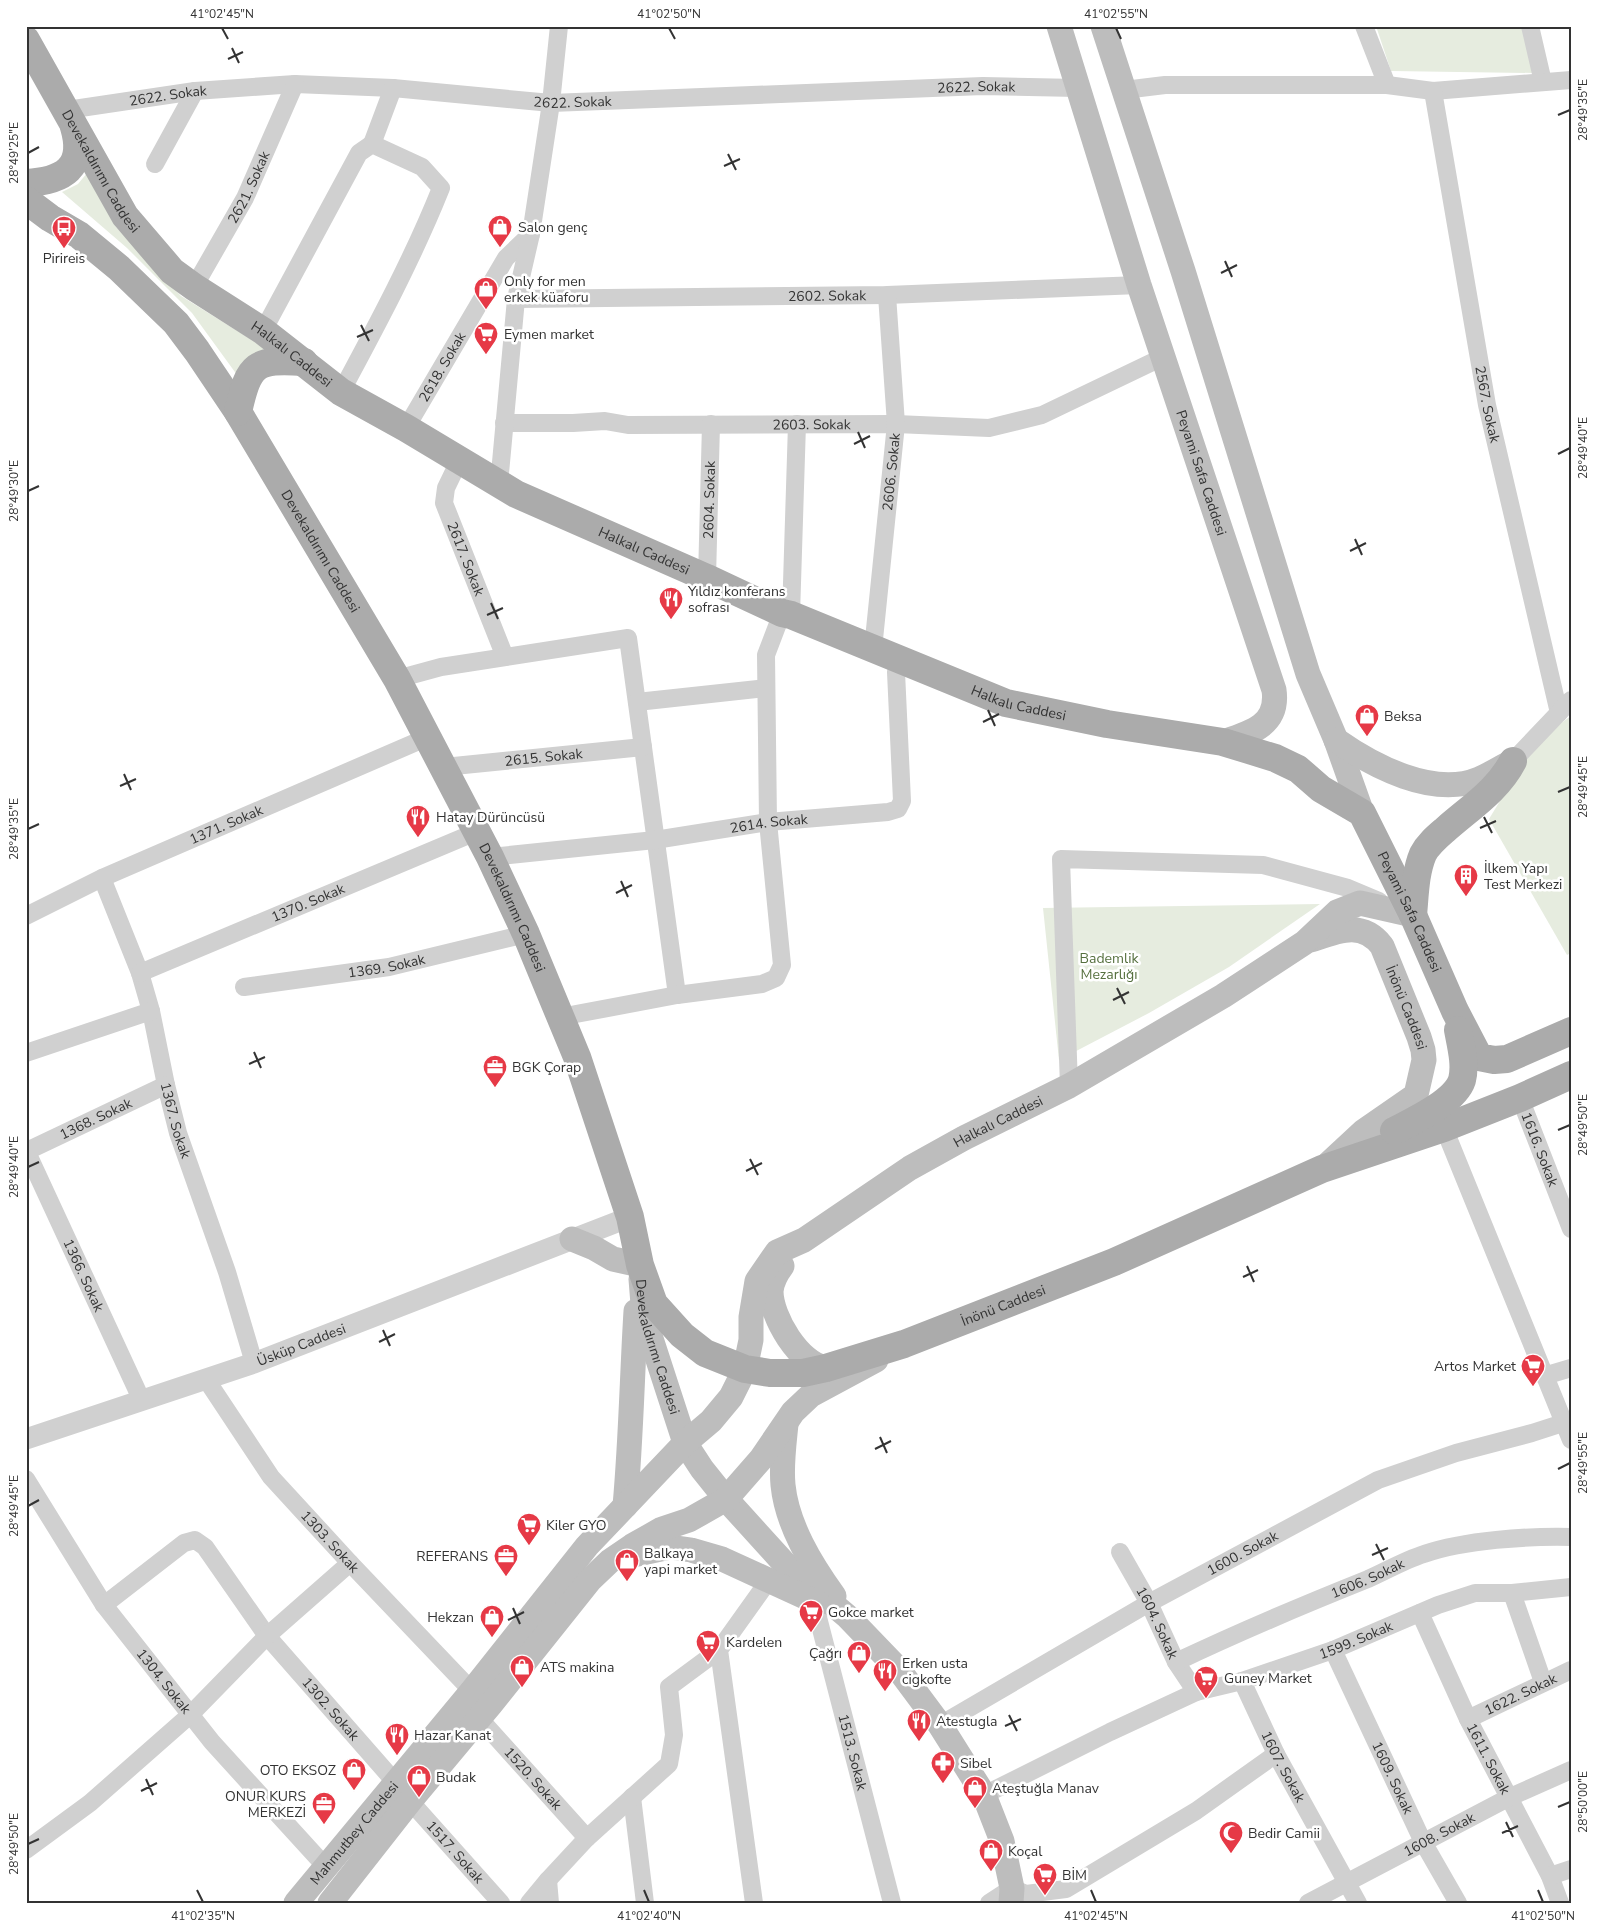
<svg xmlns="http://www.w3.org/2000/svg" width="1597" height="1929" viewBox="0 0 1597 1929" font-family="'Nunito Sans',sans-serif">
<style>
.green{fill:#e6ecdf}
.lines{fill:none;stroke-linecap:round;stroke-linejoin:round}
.minor{stroke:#d0d0d0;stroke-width:18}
.tertiary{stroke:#d0d0d0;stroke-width:21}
.secondary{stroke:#bdbdbd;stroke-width:25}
.primary{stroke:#ababab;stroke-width:28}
.ticks{fill:none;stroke:#333;stroke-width:2}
.labels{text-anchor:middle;stroke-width:5;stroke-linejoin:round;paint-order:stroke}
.street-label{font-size:14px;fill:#333;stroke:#fff}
.poi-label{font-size:14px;fill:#333;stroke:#fff;text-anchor:start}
.park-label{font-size:14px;fill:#56703f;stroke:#fff}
.neatline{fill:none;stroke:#333;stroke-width:2}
.ticks-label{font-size:12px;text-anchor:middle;fill:#333}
</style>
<rect width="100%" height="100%" fill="#fff"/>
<!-- green -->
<g class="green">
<path d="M1376,26H1524L1535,73L1391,71Z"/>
<path d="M87,173L116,227L181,296L265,348L240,379L192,313L127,248L62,192L78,184Z"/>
<path d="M1571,716V953L1567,955L1489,819L1537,740Z"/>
<path d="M1320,904L1229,967L1149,1013L1059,1060L1043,908Z"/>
</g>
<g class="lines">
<!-- minor -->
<g class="minor">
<path d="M1364,26L1387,85"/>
<path d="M1530,26L1543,82"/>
<path d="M1124,90L1165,85H1387L1433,91L1571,80"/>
<path id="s1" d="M1433,91L1487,405L1559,713"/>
<path id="s2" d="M67,110L195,91L295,84L393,88L551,103L983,86L1078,88"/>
<path d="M372,144L393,88"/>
<path d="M155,164L195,91"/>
<path id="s3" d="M194,287L245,198L295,84"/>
<path id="s4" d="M516,299L887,295L1139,285"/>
<path d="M263,331L359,153L372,144L422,167L441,188C413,258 377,325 341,392"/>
<path id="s5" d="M504,423H573L605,421L628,425L896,424L989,428L1042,415L1163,357"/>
<path id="s6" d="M406,428L506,258L531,234"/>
<path id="s7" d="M459,461L446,488L444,503L505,657"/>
<path d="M499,484L516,299L531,234L551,103L559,26"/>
<path id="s8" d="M707,578L711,424"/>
<path d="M791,615L797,424"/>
<path id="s9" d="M873,649L896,424L887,295"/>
<path d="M397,679L441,667L628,638L677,995"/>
<path d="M637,702L766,688"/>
<path d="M1513,761L1571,700"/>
<path id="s10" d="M444,767L643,747"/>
<path id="s11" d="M490,857L655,840L768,822L888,812L898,809L902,801L896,672L900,660"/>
<path id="s12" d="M102,878L140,973L151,1011L166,1085L178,1133L227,1272L254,1363"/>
<path id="s13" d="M26,916L102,878L428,737"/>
<path id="s14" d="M140,973L476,832"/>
<path id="s15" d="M244,987L389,967L526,934"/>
<path d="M560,1017L677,995L762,984L776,978L782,965L768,822L766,655L782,613"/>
<path d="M26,1053L151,1011"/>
<path d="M1069,1086L1061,859L1263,865L1348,888L1379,901"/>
<path id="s16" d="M1520,1098L1571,1229"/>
<path d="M1444,1128L1571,1440"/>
<path id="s17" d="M26,1150L142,1401"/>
<path id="s18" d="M27,1151L166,1085"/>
<path d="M1544,1376L1571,1368"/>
<path id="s19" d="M206,1379L271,1477L350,1563L472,1691"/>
<path id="s20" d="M26,1479L104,1605L212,1742L325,1866"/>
<path id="s21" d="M1120,1552L1149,1603L1176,1662L1196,1692"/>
<path d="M1512,1593L1543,1682"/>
<path id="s22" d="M814,1602L892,1903"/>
<path id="s23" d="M104,1605L184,1543L195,1540L205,1547L267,1636L395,1782"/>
<path id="s24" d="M1420,1613L1468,1719L1550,1876L1560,1903"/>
<path id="s25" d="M1333,1650L1423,1842L1458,1903"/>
<path id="s26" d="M1176,1662C1239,1632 1303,1605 1368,1579C1386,1571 1405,1560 1424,1554C1465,1540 1527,1536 1571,1537"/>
<path id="s27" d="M1242,1681L1276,1754L1358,1903"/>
<path id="s28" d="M479,1718L587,1838"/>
<path id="s29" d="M1468,1719L1571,1670"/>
<path id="s30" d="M940,1725L1149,1603L1378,1480L1456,1453L1532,1433L1563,1423"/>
<path id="s31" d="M984,1795L1110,1732L1196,1692L1242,1681L1333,1650L1438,1605L1475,1593H1512L1571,1587"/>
<path d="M632,1797L645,1903"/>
<path id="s32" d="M410,1801L501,1903"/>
<path d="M26,1850L90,1803L190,1715L267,1636L350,1563"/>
<path d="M1550,1876L1571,1869"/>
<path d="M548,1880L550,1903"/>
<path d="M529,1903L548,1880L587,1838L669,1764L674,1735L669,1687L719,1650"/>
<path d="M754,1903L719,1650L769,1580"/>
<path d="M989,1903L1012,1888L1026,1894L1066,1889L1196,1811L1276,1754"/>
<path id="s33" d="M1308,1903L1508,1798L1571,1770"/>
</g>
<!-- tertiary -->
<path class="tertiary" id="s34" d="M26,1439L254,1363L630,1217"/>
<!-- secondary -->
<g class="secondary">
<path id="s35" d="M1059,26L1139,285L1274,690C1279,725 1251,733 1223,742"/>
<path d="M1103,26L1183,271L1308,674L1336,740L1362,813"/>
<path d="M1336,740C1373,766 1433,798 1479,779C1491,774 1502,767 1513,761"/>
<path id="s36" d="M1311,940C1338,931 1362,920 1382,946L1419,1037L1423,1050L1424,1060L1416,1095L1364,1131L1323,1169"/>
<path d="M572,1239L594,1248L613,1259L640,1265"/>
<path d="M782,1266C776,1274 772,1281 771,1291C771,1317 799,1364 826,1368"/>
<path id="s37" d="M641,1279L644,1317L685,1443L702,1469L726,1499L784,1563L848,1617L899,1670L940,1725L984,1795L1002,1841L1012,1888L1011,1903"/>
<path d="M786,1424C784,1444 781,1465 783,1485C787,1525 811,1564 834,1596"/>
<path d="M625,1506C631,1441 632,1376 636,1311"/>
<path d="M633,1555L670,1547L691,1550L722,1559L818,1603"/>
<path id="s38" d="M296,1903L472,1691L587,1546L685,1443L711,1421L731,1397L745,1369L751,1340V1317L757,1281L777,1252L804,1240L910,1168L964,1138L1069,1086L1223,996L1304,943L1337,912L1360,903L1413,915"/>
<path d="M330,1903L410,1801L491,1704L590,1580L610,1561L632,1546L662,1529L689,1520L726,1499L761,1459L793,1412L811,1395L876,1360"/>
</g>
<!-- primary -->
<g class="primary">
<path id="s39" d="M26,40L125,216L172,271L194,287L263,331L341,392L406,428L516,494L707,578L782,613L791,615L1006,703L1107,724L1223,742L1275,758L1298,769L1321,789L1362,813L1413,915L1455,1011L1479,1057L1494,1060L1507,1059L1571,1031"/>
<path d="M26,183C63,181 86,168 74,127"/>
<path id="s40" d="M26,200L50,218L79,235L119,268L176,323L197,351L238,412L397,679L490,857L526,934L577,1057L630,1217L640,1265L654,1304L682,1335L705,1353L745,1369L770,1373H803L826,1368L904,1344L1114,1262L1322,1169L1444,1128L1520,1098L1571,1075"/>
<path d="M238,412C249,363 255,359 304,362"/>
<path d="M1413,915C1415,895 1415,873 1423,854C1428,844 1438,836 1446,829C1471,807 1498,790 1513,761"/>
<path d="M1394,1131C1413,1121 1455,1102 1462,1080C1466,1065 1461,1046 1458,1030"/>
</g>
</g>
<!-- ticks -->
<path class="ticks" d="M222,28L228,39M669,28L675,39M1116,28L1121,39M232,48L239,63M228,59L243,52M1558,115L1570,110M28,153L39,147M728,154L736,170M724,166L740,159M1225,261L1232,277M1221,273L1237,265M361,325L369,341M357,337L373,330M858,432L865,448M854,444L870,436M1558,454L1570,448M28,491L39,486M1355,539L1362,555M1350,551L1366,543M491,603L498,619M487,615L503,608M988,710L995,726M983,722L999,714M124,774L131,790M120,786L136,779M1558,792L1570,787M1484,817L1492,833M1480,828L1496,821M28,829L39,824M621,881L628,897M616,893L632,885M1117,988L1125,1004M1113,1000L1129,992M254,1052L261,1068M249,1064L265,1057M1558,1130L1570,1125M750,1159L758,1175M28,1167L39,1162M746,1171L762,1163M1247,1266L1254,1282M1243,1277L1258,1270M383,1330L390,1346M379,1342L395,1334M880,1437L887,1453M875,1449L891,1441M1558,1469L1570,1463M28,1506L39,1500M1376,1544L1384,1560M1372,1555L1388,1548M513,1608L520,1624M508,1620L524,1612M1009,1715L1017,1731M1005,1726L1021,1719M146,1779L153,1795M141,1791L157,1783M1558,1807L1570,1802M1506,1822L1513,1837M1502,1833L1518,1826M28,1844L39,1839M197,1890L203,1902M644,1890L649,1902M1091,1890L1096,1902M1538,1890L1543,1902"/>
<!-- icons -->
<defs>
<symbol id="shop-pin" viewBox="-11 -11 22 30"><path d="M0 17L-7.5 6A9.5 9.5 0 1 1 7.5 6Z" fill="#e63946" stroke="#fff"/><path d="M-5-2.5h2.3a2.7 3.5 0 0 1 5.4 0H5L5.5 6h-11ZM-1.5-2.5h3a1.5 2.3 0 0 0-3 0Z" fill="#fff"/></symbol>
<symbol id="bus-pin" viewBox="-11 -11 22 30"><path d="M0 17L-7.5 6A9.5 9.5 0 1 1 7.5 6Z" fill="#e63946" stroke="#fff"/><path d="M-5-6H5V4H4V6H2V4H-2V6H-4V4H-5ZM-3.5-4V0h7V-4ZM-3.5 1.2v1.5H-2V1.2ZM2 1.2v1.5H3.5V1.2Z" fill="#fff"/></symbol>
<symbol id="supermarket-pin" viewBox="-11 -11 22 30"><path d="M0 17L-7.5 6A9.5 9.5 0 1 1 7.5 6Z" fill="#e63946" stroke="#fff"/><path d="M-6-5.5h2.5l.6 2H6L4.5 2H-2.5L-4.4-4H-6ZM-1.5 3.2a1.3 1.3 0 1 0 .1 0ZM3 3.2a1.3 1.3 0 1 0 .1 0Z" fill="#fff"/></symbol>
<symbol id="restaurant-pin" viewBox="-11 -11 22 30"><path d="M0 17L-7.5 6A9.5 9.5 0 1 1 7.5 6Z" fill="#e63946" stroke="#fff"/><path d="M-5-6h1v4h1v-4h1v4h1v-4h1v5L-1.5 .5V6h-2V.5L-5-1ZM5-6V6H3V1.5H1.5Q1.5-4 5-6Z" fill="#fff"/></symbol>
<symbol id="building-pin" viewBox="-11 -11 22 30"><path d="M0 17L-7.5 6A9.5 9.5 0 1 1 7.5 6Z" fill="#e63946" stroke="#fff"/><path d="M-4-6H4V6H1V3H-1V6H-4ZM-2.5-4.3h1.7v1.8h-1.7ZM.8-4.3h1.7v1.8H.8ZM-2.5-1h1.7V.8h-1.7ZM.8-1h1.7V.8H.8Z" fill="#fff"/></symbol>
<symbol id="office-pin" viewBox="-11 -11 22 30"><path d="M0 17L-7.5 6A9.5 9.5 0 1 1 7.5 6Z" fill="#e63946" stroke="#fff"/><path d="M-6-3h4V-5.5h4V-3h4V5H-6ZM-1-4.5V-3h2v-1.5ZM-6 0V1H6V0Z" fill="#fff"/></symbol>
<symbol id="pharmacy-pin" viewBox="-11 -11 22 30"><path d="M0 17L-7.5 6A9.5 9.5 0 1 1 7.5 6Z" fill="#e63946" stroke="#fff"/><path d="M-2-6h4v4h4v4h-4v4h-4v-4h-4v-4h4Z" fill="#fff"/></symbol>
<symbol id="mosque-pin" viewBox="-11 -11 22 30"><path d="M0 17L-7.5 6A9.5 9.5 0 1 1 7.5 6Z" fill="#e63946" stroke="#fff"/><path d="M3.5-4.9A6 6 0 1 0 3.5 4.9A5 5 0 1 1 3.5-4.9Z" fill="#fff"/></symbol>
</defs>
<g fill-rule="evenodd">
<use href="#shop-pin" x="486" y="213" width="28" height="38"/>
<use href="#bus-pin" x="50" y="214" width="28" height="38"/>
<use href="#shop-pin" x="472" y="275" width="28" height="38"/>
<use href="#supermarket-pin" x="472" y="320" width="28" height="38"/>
<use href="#restaurant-pin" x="657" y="585" width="28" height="38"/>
<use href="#shop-pin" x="1353" y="702" width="28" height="38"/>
<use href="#restaurant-pin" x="404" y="803" width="28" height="38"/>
<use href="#building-pin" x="1452" y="862" width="28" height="38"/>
<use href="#office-pin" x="481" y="1053" width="28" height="38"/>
<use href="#supermarket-pin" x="1519" y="1352" width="28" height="38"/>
<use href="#supermarket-pin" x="515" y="1511" width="28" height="38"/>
<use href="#office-pin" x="492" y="1542" width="28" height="38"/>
<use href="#shop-pin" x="613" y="1547" width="28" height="38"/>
<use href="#supermarket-pin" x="797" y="1598" width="28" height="38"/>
<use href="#shop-pin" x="478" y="1603" width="28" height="38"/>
<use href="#supermarket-pin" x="694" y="1628" width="28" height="38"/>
<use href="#shop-pin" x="845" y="1639" width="28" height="38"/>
<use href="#shop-pin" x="508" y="1653" width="28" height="38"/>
<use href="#restaurant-pin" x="871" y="1657" width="28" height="38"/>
<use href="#supermarket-pin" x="1192" y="1664" width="28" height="38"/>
<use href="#restaurant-pin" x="905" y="1707" width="28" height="38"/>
<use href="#restaurant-pin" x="383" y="1721" width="28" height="38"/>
<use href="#pharmacy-pin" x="929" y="1749" width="28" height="38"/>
<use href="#shop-pin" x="340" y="1756" width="28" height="38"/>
<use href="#shop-pin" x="405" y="1763" width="28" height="38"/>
<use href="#shop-pin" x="961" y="1774" width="28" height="38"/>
<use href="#office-pin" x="310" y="1790" width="28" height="38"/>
<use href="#mosque-pin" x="1217" y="1819" width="28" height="38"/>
<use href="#shop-pin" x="977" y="1837" width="28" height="38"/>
<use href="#supermarket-pin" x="1031" y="1861" width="28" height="38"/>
</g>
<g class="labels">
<!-- street labels -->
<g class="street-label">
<text dy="5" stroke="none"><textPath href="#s2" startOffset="912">2622. Sokak</textPath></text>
<text dy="5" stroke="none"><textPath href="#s2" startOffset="102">2622. Sokak</textPath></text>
<text dy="5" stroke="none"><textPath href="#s2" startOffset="508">2622. Sokak</textPath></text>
<text dy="5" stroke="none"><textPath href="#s39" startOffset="151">Devekaldırımı Caddesi</textPath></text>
<text dy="5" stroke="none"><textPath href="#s3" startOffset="114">2621. Sokak</textPath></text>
<text dy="5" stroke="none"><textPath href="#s4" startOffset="311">2602. Sokak</textPath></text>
<text dy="5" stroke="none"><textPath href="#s39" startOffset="420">Halkalı Caddesi</textPath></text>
<text dy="5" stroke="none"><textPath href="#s6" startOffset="71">2618. Sokak</textPath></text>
<text dy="5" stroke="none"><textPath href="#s1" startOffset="318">2567. Sokak</textPath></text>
<text dy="5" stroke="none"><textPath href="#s5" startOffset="308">2603. Sokak</textPath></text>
<text dy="5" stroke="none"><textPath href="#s9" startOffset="178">2606. Sokak</textPath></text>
<text dy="5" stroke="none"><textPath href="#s35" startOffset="469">Peyami Safa Caddesi</textPath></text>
<text dy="5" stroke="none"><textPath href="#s8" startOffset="78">2604. Sokak</textPath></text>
<text dy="5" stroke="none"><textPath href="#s39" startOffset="825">Halkalı Caddesi</textPath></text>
<text dy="5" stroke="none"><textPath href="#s40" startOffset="465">Devekaldırımı Caddesi</textPath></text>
<text dy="5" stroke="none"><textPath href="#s7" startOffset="105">2617. Sokak</textPath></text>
<text dy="5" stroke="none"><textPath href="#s39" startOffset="1230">Halkalı Caddesi</textPath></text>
<text dy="5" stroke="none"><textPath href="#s10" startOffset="100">2615. Sokak</textPath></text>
<text dy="5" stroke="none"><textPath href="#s13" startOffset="220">1371. Sokak</textPath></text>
<text dy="5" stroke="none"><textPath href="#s11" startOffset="281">2614. Sokak</textPath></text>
<text dy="5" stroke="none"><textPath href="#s14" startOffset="182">1370. Sokak</textPath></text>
<text dy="5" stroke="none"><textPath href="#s40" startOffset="870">Devekaldırımı Caddesi</textPath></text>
<text dy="5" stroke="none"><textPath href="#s39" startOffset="1706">Peyami Safa Caddesi</textPath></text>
<text dy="5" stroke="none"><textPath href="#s15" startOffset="144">1369. Sokak</textPath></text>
<text dy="5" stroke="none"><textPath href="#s36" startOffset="144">İnönü Caddesi</textPath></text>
<text dy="5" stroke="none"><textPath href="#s18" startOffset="76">1368. Sokak</textPath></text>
<text dy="5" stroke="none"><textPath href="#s12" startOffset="254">1367. Sokak</textPath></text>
<text dy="5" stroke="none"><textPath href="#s38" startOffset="1081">Halkalı Caddesi</textPath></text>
<text dy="5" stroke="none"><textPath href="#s16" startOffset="55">1616. Sokak</textPath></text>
<text dy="5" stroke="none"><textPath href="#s17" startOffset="138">1366. Sokak</textPath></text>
<text dy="5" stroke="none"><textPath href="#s40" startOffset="1676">İnönü Caddesi</textPath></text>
<text dy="5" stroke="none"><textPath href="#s34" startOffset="291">Üsküp Caddesi</textPath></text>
<text dy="5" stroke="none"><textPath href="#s37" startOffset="70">Devekaldırımı Caddesi</textPath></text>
<text dy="5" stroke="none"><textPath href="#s19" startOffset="205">1303. Sokak</textPath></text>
<text dy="5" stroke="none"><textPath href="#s30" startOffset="348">1600. Sokak</textPath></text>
<text dy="5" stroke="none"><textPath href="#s26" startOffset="209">1606. Sokak</textPath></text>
<text dy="5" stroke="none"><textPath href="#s21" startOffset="80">1604. Sokak</textPath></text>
<text dy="5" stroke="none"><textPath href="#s31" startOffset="404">1599. Sokak</textPath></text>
<text dy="5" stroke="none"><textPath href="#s20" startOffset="245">1304. Sokak</textPath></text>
<text dy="5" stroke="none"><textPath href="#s29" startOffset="58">1622. Sokak</textPath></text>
<text dy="5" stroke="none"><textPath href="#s23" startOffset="330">1302. Sokak</textPath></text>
<text dy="5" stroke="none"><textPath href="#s22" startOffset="155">1513. Sokak</textPath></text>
<text dy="5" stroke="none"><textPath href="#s24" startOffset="161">1611. Sokak</textPath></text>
<text dy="5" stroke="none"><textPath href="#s27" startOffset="95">1607. Sokak</textPath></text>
<text dy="5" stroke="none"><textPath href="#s25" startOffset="141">1609. Sokak</textPath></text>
<text dy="5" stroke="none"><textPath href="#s28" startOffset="81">1520. Sokak</textPath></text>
<text dy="5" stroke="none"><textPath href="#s38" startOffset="91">Mahmutbey Caddesi</textPath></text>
<text dy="5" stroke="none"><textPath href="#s33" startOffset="148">1608. Sokak</textPath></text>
<text dy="5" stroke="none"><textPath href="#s32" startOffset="68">1517. Sokak</textPath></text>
</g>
<!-- poi labels -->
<g class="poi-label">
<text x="518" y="232">Salon genç</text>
<text x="64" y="263" text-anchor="middle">Pirireis</text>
<text x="504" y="286">Only for men<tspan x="504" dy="16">erkek küaforu</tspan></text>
<text x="504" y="339">Eymen market</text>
<text x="688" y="596">Yıldız konferans<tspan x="688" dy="16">sofrası</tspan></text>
<text x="1384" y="721">Beksa</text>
<text x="436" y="822">Hatay Dürüncüsü</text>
<text x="1484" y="873">İlkem Yapı<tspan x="1484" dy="16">Test Merkezi</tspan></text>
<text x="512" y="1072">BGK Çorap</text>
<text x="1516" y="1371" text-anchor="end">Artos Market</text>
<text x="546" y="1530">Kiler GYO</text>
<text x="644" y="1558">Balkaya<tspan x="644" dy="16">yapi market</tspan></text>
<text x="488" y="1561" text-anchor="end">REFERANS</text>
<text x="828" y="1617">Gokce market</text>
<text x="474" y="1622" text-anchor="end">Hekzan</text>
<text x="726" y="1647">Kardelen</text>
<text x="842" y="1658" text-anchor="end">Çağrı</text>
<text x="902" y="1668">Erken usta<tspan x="902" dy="16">cigkofte</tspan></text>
<text x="540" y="1672">ATS makina</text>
<text x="1224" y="1683">Guney Market</text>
<text x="936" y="1726">Atestugla</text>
<text x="414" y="1740">Hazar Kanat</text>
<text x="960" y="1768">Sibel</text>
<text x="336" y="1775" text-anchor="end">OTO EKSOZ</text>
<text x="436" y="1782">Budak</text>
<text x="992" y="1793">Ateştuğla Manav</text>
<text x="306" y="1801" text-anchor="end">ONUR KURS<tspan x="306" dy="16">MERKEZİ</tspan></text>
<text x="1248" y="1838">Bedir Camii</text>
<text x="1008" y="1856">Koçal</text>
<text x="1062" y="1880">BİM</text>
</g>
<!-- park labels -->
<g class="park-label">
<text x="1109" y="963">Bademlik<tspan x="1109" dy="16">Mezarlığı</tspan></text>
</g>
</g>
<!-- border -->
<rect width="1597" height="1929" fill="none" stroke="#ffffff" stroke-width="55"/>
<rect x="28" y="28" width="1542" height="1874" class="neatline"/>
<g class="ticks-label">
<text x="222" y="18">41°02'45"N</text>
<text x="669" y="18">41°02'50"N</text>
<text x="1116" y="18">41°02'55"N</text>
<text transform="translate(1583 110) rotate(-90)" y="4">28°49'35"E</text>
<text transform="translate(14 153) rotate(-90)" y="4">28°49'25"E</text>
<text transform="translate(1583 448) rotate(-90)" y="4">28°49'40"E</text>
<text transform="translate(14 491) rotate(-90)" y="4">28°49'30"E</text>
<text transform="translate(1583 787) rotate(-90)" y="4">28°49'45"E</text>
<text transform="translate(14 829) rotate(-90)" y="4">28°49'35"E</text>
<text transform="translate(1583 1125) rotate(-90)" y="4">28°49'50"E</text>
<text transform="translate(14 1167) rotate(-90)" y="4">28°49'40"E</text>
<text transform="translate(1583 1463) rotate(-90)" y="4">28°49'55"E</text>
<text transform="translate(14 1506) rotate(-90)" y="4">28°49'45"E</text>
<text transform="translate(1583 1802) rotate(-90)" y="4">28°50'00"E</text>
<text transform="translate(14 1844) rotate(-90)" y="4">28°49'50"E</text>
<text x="203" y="1920">41°02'35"N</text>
<text x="649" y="1920">41°02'40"N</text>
<text x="1096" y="1920">41°02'45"N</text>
<text x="1543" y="1920">41°02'50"N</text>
</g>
</svg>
